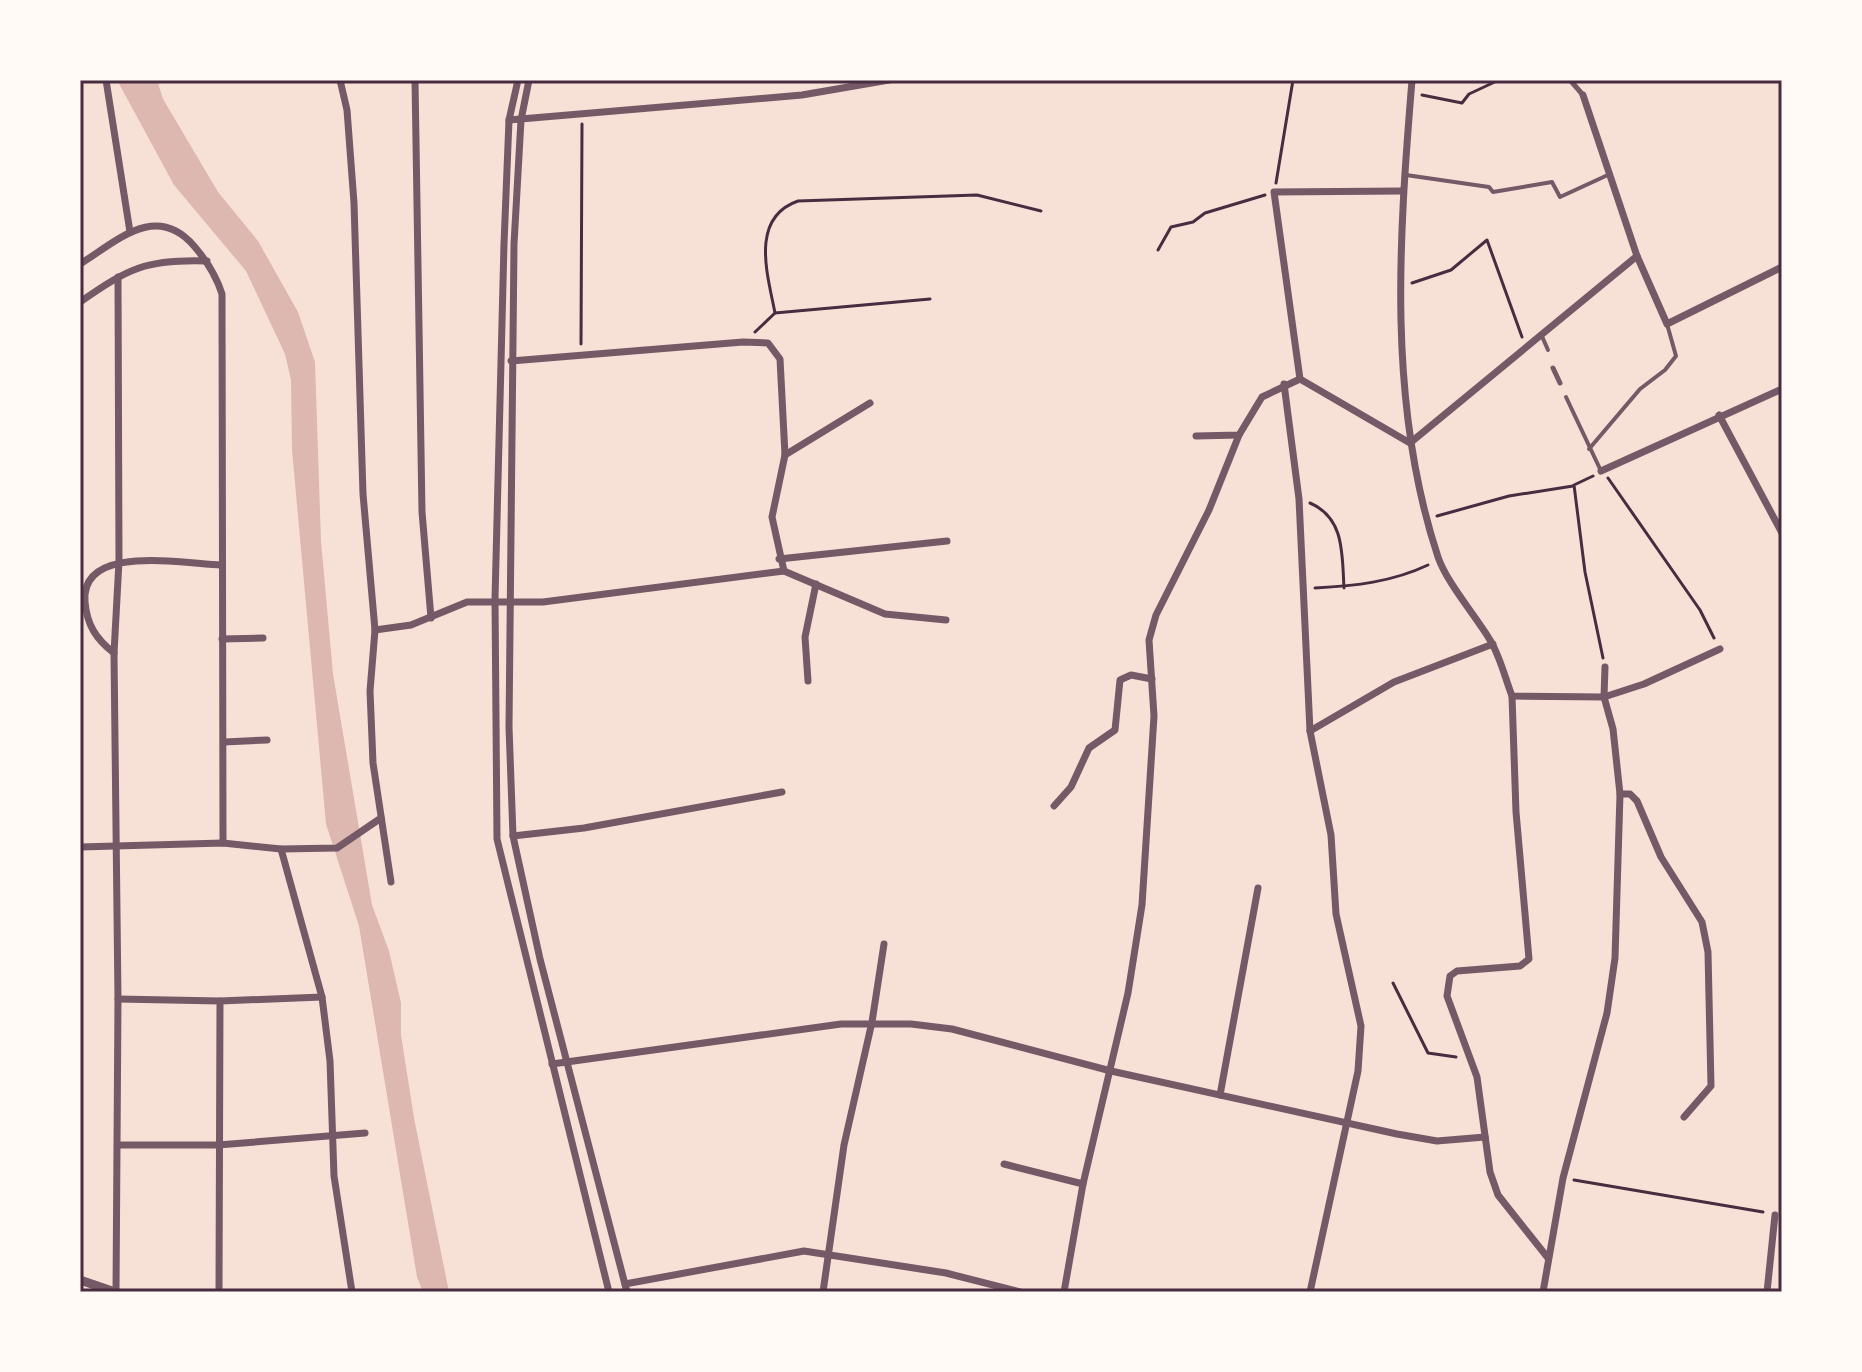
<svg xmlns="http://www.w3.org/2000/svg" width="1862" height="1372" viewBox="0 0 1862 1372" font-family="'Work Sans',sans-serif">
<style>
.water{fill:#dcb8b0}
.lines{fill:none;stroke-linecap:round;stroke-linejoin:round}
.path{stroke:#4a2c40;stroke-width:3}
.service{stroke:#755966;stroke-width:4}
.pedestrian{stroke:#755966;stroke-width:5}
.minor{stroke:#755966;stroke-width:7}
.tertiary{stroke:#755966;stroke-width:9}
.neatline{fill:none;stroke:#4a2c40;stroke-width:3}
</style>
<rect width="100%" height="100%" fill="#f7e1d7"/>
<!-- water -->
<path class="water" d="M117,80H157L163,99L218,192L258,241L298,312L315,362L321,541L333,674L372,905L389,951L401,1003V1035L414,1118L449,1292H423L417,1277L359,926L326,824L292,450L291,380L285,354L246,271L174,185Z"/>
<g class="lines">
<!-- path -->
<g class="path">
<path d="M1422,95L1462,103L1469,94L1499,80"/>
<path d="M1276,183L1293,80"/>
<path d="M1158,250L1171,227L1193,222L1205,213L1265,195"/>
<path d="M1412,283L1451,270L1487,240L1522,337"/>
<path d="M775,313C768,276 749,218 798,201L977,195L1041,211"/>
<path d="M755,332L775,313L930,299"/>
<path d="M581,344L582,124"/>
<path d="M1593,476L1574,485L1585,572L1603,658"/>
<path d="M1608,478L1700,610L1714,638"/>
<path d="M1310,503C1345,518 1342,555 1344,588"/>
<path d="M1437,516L1509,496L1573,486"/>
<path d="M1315,588C1355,586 1392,582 1428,565"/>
<path d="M1393,983L1428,1053L1456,1057"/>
<path d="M1574,1180L1763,1212"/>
</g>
<!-- service -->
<g class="service">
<path d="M1406,175L1489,187L1493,192L1552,182L1560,197L1610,174"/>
<path d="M1541,334L1548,350"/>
<path d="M1566,397L1601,471"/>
<path d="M1589,449L1640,389L1665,370L1676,356L1667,324"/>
</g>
<!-- pedestrian -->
<g class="pedestrian">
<path d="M1570,80L1583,95"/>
<path d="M1553,368L1560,383"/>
</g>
<!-- minor -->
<g class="minor">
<path d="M106,80L130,232"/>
<path d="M340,80L347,110L354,203L363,494L375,630L370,691L373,763L391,882"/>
<path d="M415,80L422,512L431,618"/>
<path d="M518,80L509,120L504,244L495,599L497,839L609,1292"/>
<path d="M529,80L521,120L514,244L509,727L513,836L540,959L627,1292"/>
<path d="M1412,80C1399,239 1387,403 1438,557C1447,583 1475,615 1490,640C1500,656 1505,678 1512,696L1604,697L1644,684L1720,649"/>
<path d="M1583,95L1637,256L1667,324L1782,267"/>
<path d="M509,120L802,95L889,80"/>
<path d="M80,264C117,241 156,202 194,246C207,261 216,275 222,294L223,843"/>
<path d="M80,302C129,268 146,259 207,261"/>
<path d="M511,361L743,342L768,343L780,359L785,455L772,517L784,571"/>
<path d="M1300,379L1274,192L1401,191"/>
<path d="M1284,384L1299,499L1310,731L1331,835L1336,914L1361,1026L1358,1071L1310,1292"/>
<path d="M1719,415L1782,533"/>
<path d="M1196,436L1239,435L1262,397L1300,379L1410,443L1637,256"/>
<path d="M785,455L870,403"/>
<path d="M1601,471L1782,389"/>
<path d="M779,559L947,541"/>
<path d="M375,630L411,625L467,602H543L784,571L885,614L946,620"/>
<path d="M222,639L263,638"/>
<path d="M114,653C96,639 87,625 85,602C80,543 184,564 221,565"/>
<path d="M808,681L805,637L816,584"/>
<path d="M1512,696L1516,812L1529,959L1520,966L1457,971L1450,976L1447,996L1477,1077L1490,1172L1498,1195L1548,1258"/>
<path d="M1310,731L1394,682L1493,644"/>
<path d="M224,742L267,740"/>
<path d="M1620,794H1630L1637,801L1661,857L1702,922L1708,952L1711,1086L1684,1117"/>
<path d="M1054,806L1071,787L1089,748L1115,730L1120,680L1131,675L1152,679"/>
<path d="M513,836L584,828L782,792"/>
<path d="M80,847L223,843L281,849L337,848L381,818"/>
<path d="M281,849L322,997L330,1061L334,1176L352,1292"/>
<path d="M118,999L220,1001L322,997"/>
<path d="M552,1064L841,1024H911L952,1029L1111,1071L1397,1134L1437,1141L1485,1137"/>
<path d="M1220,1095L1258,888"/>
<path d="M118,1145H218L365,1133"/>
<path d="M1004,1164L1083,1184"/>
<path d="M625,1284L804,1251L946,1273L1020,1292"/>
<path d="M116,1292L118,999L114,653L119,561L118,277"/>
<path d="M219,1292L220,1001"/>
<path d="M823,1292L844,1145L872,1022L884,944"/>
<path d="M1064,1292L1083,1184L1128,993L1142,905L1154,716L1149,640L1156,615L1209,510L1239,435"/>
<path d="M1543,1292L1563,1178L1607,1013L1615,958L1620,794L1613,729L1604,697L1605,667"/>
<path d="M1767,1292L1775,1215"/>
</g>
<!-- tertiary -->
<path class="tertiary" d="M80,1280L115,1292"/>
</g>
<!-- border -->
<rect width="1862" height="1372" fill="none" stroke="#fffaf5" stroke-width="164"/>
<rect x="82" y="82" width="1698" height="1208" class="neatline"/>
</svg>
